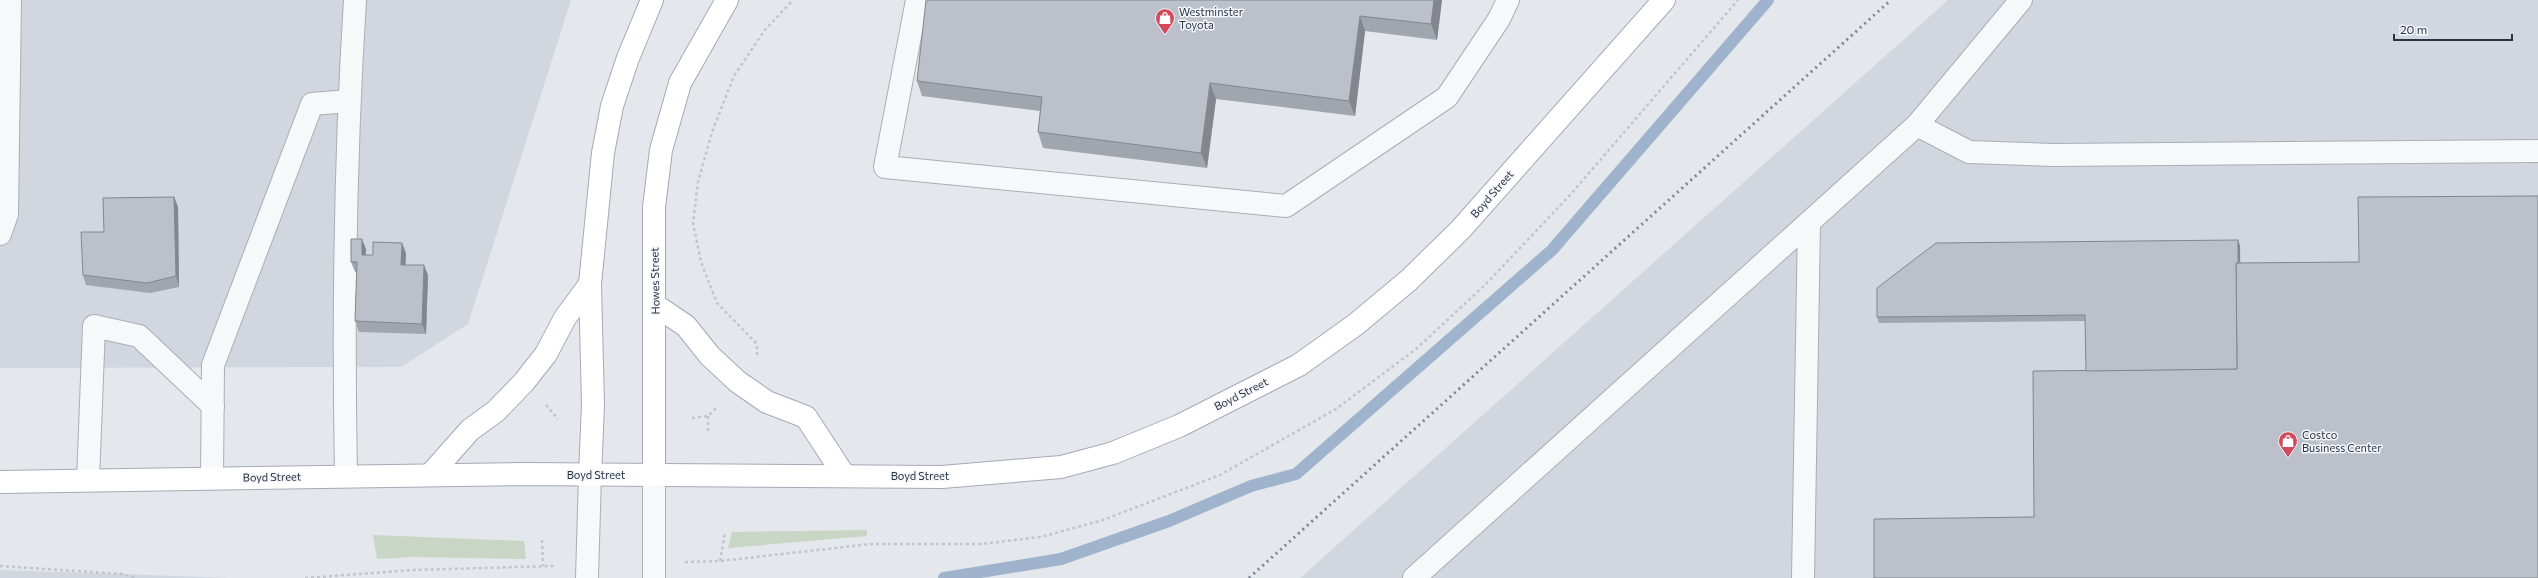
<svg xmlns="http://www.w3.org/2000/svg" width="2538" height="578" viewBox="0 0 2538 578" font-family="Commissioner,sans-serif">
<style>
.built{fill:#d2d6de}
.green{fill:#c9d6c5}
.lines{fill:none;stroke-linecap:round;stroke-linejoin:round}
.stream{stroke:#9fb4cc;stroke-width:12}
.minor-casing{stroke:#a9aeb7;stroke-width:24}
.major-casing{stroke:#a3abb8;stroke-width:24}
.path{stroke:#c2c5cb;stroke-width:2.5;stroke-dasharray:3 3;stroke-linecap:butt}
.minor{stroke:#f7f8fa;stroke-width:22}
.major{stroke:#fff;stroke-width:22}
.rail{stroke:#7d8696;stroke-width:3;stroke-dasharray:2 4;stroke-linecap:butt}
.wall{fill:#a1a5ae}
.shaded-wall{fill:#83868d}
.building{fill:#bbc0ca;stroke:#83868d}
.labels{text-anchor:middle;stroke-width:3;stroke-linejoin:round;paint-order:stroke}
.poi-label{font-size:11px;fill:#2b3445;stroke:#f4f6f9;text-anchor:start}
.street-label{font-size:11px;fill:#2b3445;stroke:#f4f6f9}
</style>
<rect width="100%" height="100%" fill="#e4e7ec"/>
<!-- built -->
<g class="built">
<path d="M0,0H571L468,324L401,367L0,368Z"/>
<path d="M1948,0H2538V578H1300Z"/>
<path d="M0,570L122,574L228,578H0Z"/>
</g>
<!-- green -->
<g class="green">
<path d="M867,530V536L728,548L732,532Z"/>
<path d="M373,535L524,541L526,559L413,557L377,559Z"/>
</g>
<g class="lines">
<!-- stream -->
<path class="stream" d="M944,578L1061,559L1169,521L1251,486L1296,474L1552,250L1768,0"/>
<defs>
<g id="minor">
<path d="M917,0L885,167L1286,206L1447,97L1499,19L1508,0"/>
<path d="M1917,125L1969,152L2053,155L2538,151"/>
<path d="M0,234L7,214L10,0"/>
<path d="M346,476C343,317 345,158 355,0"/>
<path d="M212,478L213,365L312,104L349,101"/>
<path d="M88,480L94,326L139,336L213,406"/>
<path d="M587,578L590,475"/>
<path d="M654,578V475"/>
<path d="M1414,578L1917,125L2021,0"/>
<path d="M1803,578L1809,223"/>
</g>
<g id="major">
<path d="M655,305L686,326L710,356L738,382L767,402L806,417L844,475"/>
<path d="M430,475L470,430L496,411L524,382L546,354L565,318L590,284"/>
<path d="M590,475L593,405L590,284L603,153L612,106L628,58L652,0"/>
<path d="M654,475V207L661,150L680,83L727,0"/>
<path d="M0,482L523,474L942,477L1061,467L1113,453L1179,426L1299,365L1355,325L1409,280L1461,229L1664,0"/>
</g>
</defs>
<!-- minor casing -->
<use href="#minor" class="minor-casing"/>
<!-- major casing -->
<use href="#major" class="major-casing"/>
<!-- path -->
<g class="path">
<path d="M757,355V344L717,303L701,262L693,223L698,182L712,132L734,76L764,31L793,0"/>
<path d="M546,405L558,419"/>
<path d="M692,418L708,416L718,406"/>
<path d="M708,431V416"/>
<path d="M542,540L543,566"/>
<path d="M720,561L725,533"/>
<path d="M685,562L720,561L871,544H981L1041,537L1103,520L1220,475L1336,409L1416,349L1485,285L1571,194L1738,0"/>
<path d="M0,566L122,574L135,578"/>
<path d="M305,578L413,570L554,566"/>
</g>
<!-- minor -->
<use href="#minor" class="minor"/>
<!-- major -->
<use href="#major" class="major"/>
<!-- rail -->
<path class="rail" d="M1249,578L1891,0"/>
</g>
<!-- wall -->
<g class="wall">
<path d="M1442,0L1437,40L1365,31L1355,116L1216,99L1207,168L1043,148L1038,132L1040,111L922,96L917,81Z"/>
<path d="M174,197L178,207L179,287L150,293L86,285L83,275L104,232Z"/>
<path d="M2238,240L2240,246V263L2359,262L2034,517L2086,371L2085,321L1879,323L1877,317Z"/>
<path d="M366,249L365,255H373L406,253L405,265L428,275L426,334L359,332L355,321L357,272H355L351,262Z"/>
</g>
<!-- shaded-wall -->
<g class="shaded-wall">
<path d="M1434,0H1442L1437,40L1431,24Z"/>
<path d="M1360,16L1365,31L1355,116L1349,101Z"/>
<path d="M1210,83L1216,99L1207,168L1201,153Z"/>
<path d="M174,197L178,207L179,287L176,276Z"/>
<path d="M362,239L366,249L365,265L362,255Z"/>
<path d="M2238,240L2240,246L2242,383L2240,377Z"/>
<path d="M402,243L406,253L405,275L401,265Z"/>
<path d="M424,265L428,275L426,334L422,324Z"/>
</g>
<!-- building -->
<g class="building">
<path d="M926,0H1434L1431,24L1360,16L1349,101L1210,83L1201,153L1038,132L1042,97L917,81Z"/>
<path d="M2538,196V578H1874V519L2034,517L2033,371L2237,369L2236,263L2359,262L2358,197Z"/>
<path d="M174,197L176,276L147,283L83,275L81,232H104L103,198Z"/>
<path d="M351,239H362V255H373V242L402,243L401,265H424L422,324L355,321L357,262H351Z"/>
<path d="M2238,240V263H2236L2237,369L2086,371L2085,315L1877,317V288L1936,243Z"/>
</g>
<!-- icons -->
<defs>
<symbol id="shop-pin" viewBox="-11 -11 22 30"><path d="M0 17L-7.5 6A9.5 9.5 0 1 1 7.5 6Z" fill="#d1495b" stroke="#f4f6f9"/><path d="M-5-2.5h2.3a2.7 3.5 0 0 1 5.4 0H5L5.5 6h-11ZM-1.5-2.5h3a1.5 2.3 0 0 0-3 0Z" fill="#fff"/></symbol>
</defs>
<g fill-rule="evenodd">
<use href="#shop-pin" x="1154" y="7" width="22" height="30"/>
<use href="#shop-pin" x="2277" y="430" width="22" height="30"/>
</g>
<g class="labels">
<!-- poi labels -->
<g class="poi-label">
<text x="1179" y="16">Westminster<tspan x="1179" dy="13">Toyota</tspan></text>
<text x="2302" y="439">Costco<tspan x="2302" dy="13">Business Center</tspan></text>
</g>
<!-- street labels -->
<g class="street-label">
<text transform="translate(1492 194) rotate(-49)" y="4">Boyd Street</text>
<text transform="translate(655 281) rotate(-91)" y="4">Howes Street</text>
<text transform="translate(1241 394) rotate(-27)" y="4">Boyd Street</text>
<text x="596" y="479">Boyd Street</text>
<text x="920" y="480">Boyd Street</text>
<text transform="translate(272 477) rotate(-1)" y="4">Boyd Street</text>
</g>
</g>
<!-- scale -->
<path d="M2394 34v6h118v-6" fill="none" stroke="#2b3445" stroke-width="2"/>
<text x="2400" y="34" font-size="12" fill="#2b3445" stroke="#f4f6f9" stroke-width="3" paint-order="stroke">20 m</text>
</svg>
